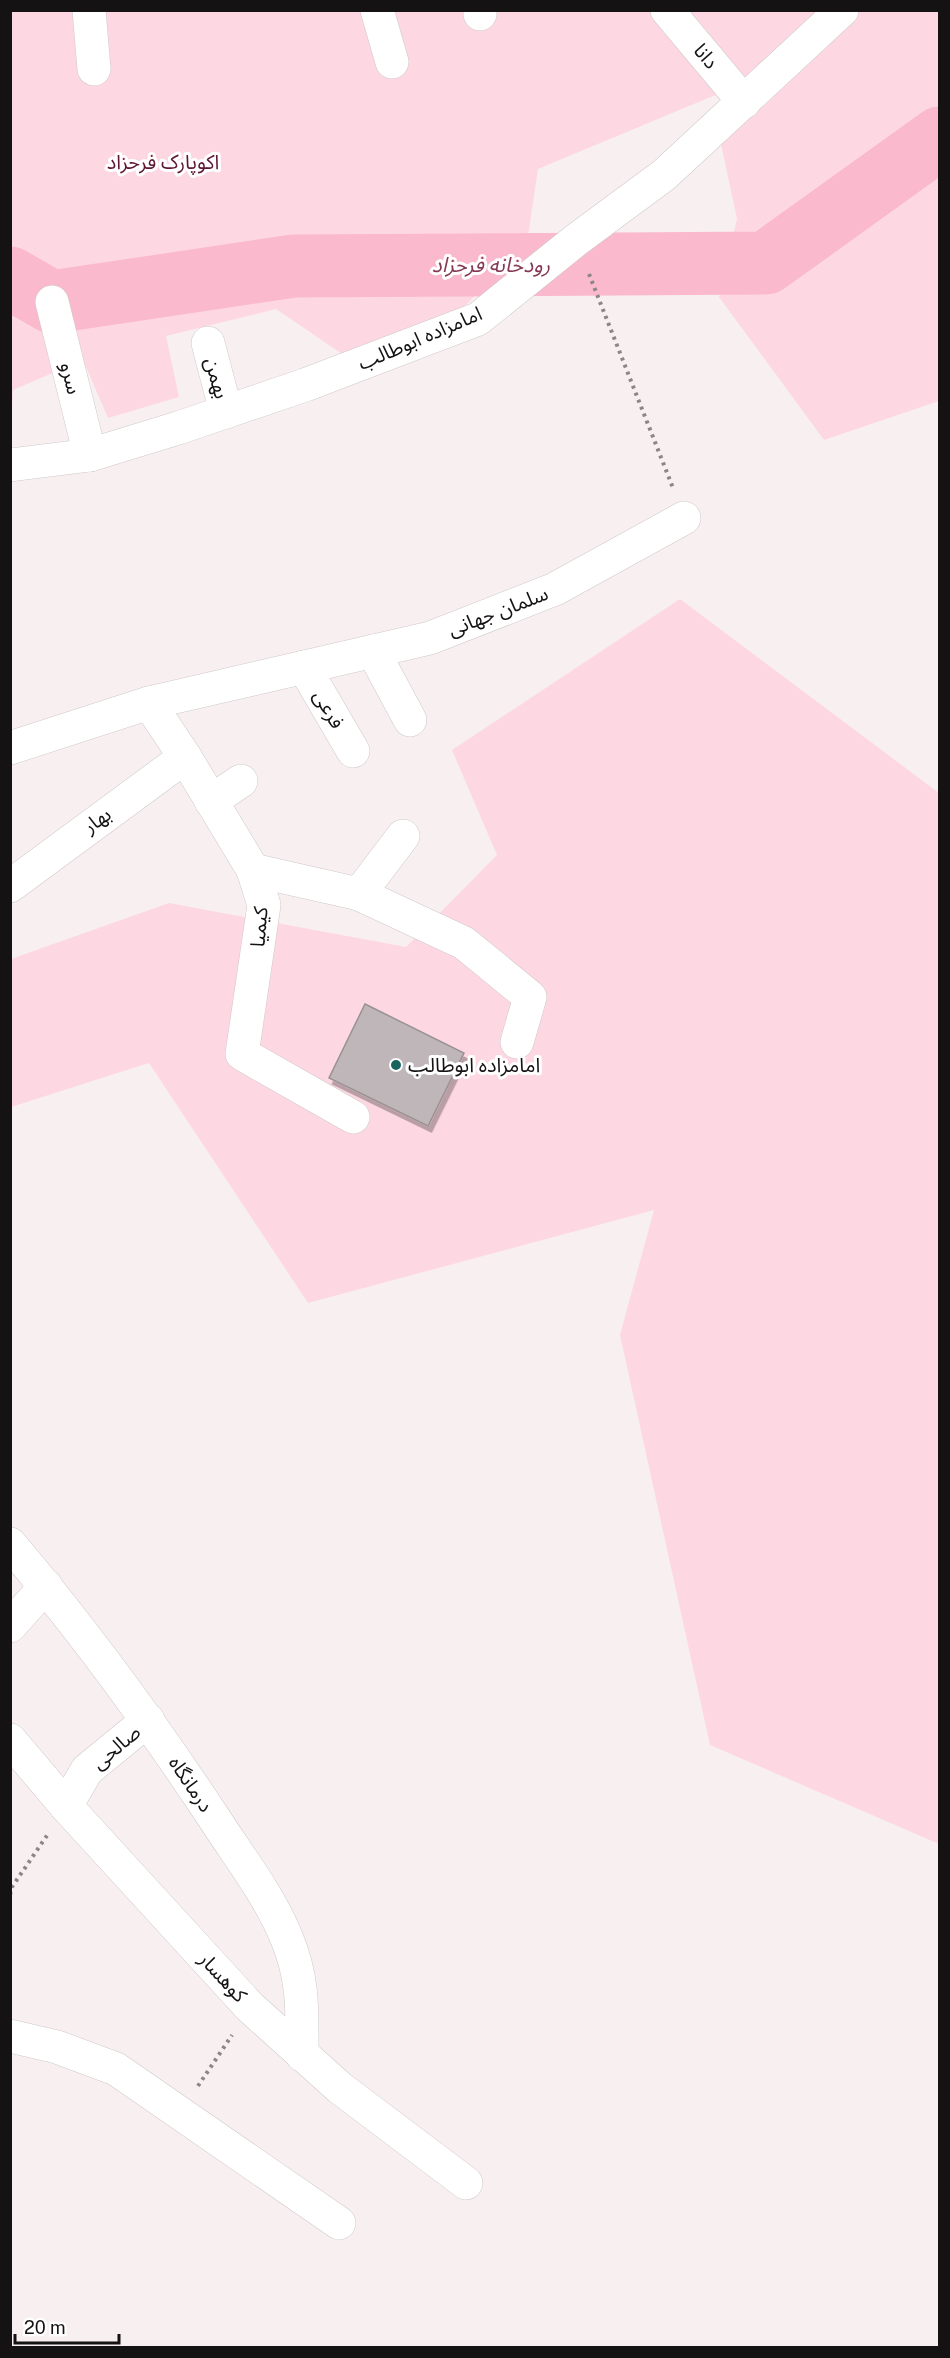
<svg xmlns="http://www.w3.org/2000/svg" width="950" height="2358" viewBox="0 0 950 2358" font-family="'Public Sans','Noto Sans Arabic',sans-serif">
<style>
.green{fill:#fdd8e2}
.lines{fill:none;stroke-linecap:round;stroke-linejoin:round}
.river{stroke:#fab9cd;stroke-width:63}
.building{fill:#beb6b8;stroke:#999193;stroke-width:1.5;filter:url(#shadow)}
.street-casing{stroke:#d0c8ca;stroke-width:34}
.secondary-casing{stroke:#d0c8ca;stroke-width:34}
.path{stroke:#8c8687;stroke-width:4;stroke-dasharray:3 4.5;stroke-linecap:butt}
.street{stroke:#fff;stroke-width:33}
.secondary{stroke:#fff;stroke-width:33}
.poi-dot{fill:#186560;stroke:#fff;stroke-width:2}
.labels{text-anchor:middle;stroke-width:6;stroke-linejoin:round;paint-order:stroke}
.street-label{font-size:20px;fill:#151213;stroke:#fff}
.park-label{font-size:20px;fill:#5f1635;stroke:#fff}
.poi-label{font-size:20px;fill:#151213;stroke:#fff;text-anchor:start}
.water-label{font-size:21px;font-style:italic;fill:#853955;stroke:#fff}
</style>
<defs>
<filter id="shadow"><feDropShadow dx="3.5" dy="6" stdDeviation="0" flood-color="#0004"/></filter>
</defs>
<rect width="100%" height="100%" fill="#f8eff1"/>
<!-- green -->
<g class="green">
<path d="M11,11H939V401L824,440L719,297L737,219L721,144L811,55L538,169L527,243L459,312L345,356L276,309L166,336L179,397L108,418L83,360L13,390L11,426Z"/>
<path d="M680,599L939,793V1844L710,1745L620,1335L654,1210L308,1303L149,1063L11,1107V959L169,903L406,947L497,855L452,750Z"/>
</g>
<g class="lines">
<!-- river -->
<path class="river" d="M10,278L52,302L294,266L766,263L940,138"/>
</g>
<!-- building -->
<path class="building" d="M365,1004L464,1053L428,1126L329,1078Z"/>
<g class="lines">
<defs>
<g id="street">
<path d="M89,10L94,69"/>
<path d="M377,10L392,62"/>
<path d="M480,10V14"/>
<path d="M667,10L744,102"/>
<path d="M52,302L90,455"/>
<path d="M208,343L226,412"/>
<path d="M373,651L410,720"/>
<path d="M304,667L353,751"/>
<path d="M149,703L185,757L253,870L264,905L242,1054L353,1117"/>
<path d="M10,748L149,703L430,638L555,589L684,518"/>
<path d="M211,801L241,781"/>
<path d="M253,870L359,894L464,943L530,997L517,1042"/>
<path d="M10,886L185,757"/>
<path d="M359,894L403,836"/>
<path d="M10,1544C84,1631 151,1723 214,1818C239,1857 270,1896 287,1939C304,1980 302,2012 302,2055"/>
<path d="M10,1626L46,1586"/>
<path d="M10,1740L66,1806L250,2007L340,2088L466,2183"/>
<path d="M66,1806L87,1770L148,1720"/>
<path d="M10,2036L57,2047L116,2069L339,2223"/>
</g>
<path id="secondary" d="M10,465L90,455L178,428L305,385L478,319L576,240L664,175L842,10"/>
</defs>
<!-- street casing -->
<use href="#street" class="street-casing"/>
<!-- secondary casing -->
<use href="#secondary" class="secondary-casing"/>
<!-- path -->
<g class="path">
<path d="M589,274L673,488"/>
<path d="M10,1895L12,1887L48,1834"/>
<path d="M198,2086L232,2035"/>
</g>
<!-- street -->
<use href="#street" class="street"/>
<!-- secondary -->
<use href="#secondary" class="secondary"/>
</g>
<!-- markers -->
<circle class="poi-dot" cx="396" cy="1065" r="6"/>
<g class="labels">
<!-- street labels -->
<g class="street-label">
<text transform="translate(706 56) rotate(50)" y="7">دانا</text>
<text transform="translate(420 338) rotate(-23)" y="7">امامزاده ابوطالب</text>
<text transform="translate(71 378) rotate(76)" y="7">سرو</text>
<text transform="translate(217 378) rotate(75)" y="7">بهمن</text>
<text transform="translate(498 611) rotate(-21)" y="7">سلمان جهانی</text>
<text transform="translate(329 709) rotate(60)" y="7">فرعی</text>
<text transform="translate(97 820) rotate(-36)" y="7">بهار</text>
<text transform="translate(259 927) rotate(-85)" y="7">کیمیا</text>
<text transform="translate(116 1747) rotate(-40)" y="7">صالحی</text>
<text transform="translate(191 1784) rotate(56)" y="7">درمانگاه</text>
<text transform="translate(223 1977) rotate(47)" y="7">کوهسار</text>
</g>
<!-- park labels -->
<g class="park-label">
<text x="163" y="169">اکوپارک فرحزاد</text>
</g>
<!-- poi labels -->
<g class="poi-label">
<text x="408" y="1072">امامزاده ابوطالب</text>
</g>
<!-- water labels -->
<g class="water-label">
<text x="491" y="272">رودخانه فرحزاد</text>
</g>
</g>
<!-- border -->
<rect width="950" height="2358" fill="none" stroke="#151213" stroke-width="24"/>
<!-- scale -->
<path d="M15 2334v9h104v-9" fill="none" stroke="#151213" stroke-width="3"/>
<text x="24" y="2334" font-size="18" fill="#151213" stroke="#ffffff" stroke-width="4.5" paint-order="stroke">20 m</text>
</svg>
